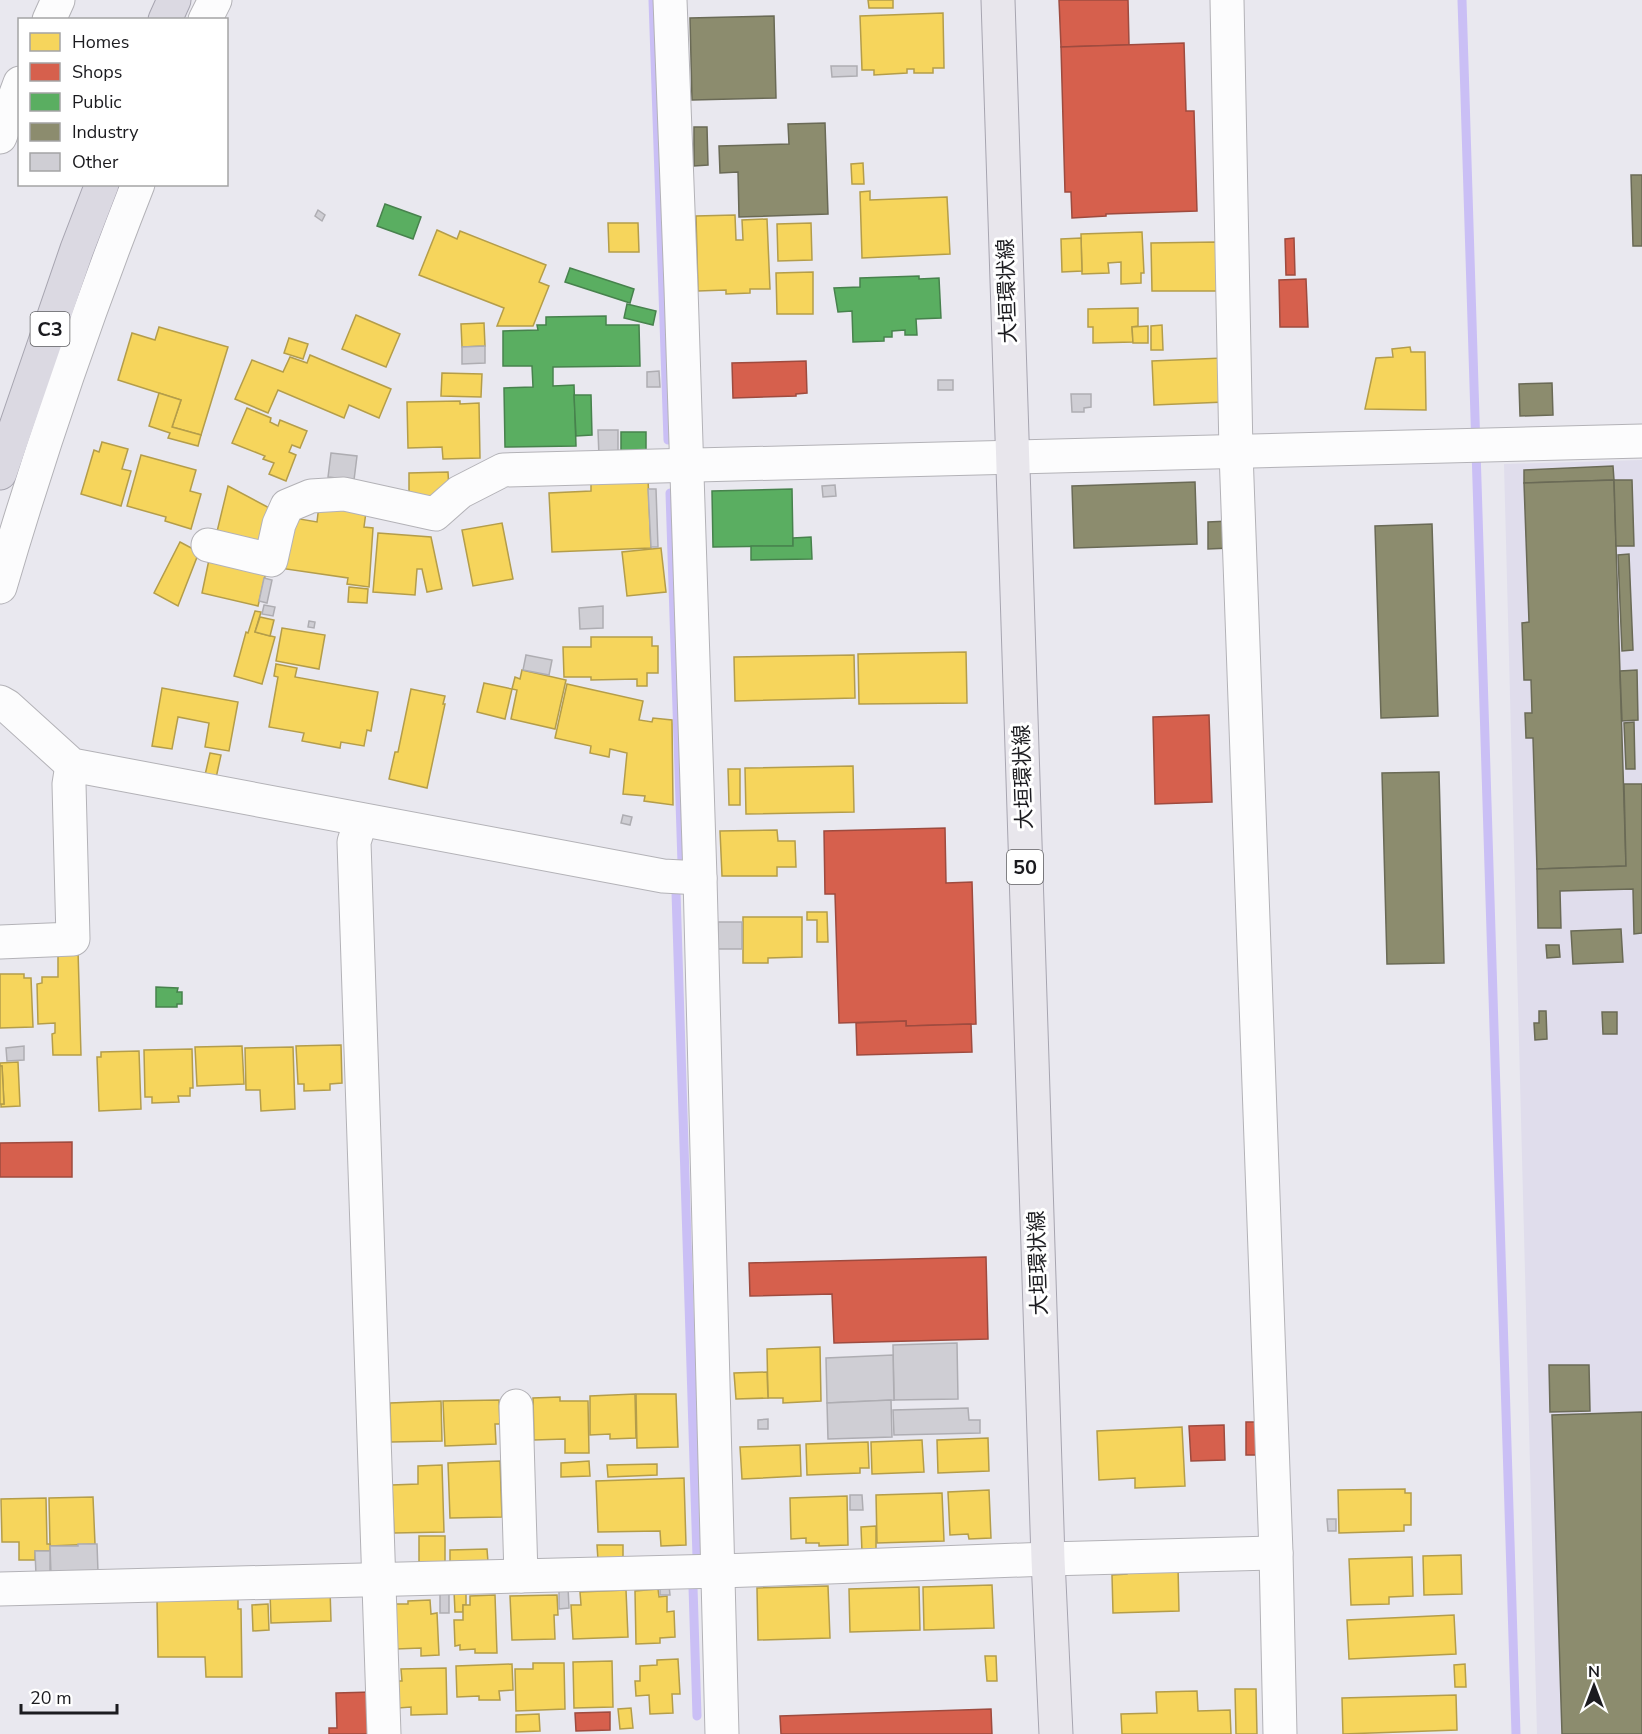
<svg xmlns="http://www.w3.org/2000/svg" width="1642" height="1734" viewBox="0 0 1642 1734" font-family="'Nunito Sans','Noto Sans JP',sans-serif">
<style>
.built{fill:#e0ddec}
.homes{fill:#f6d55c;stroke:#b49d4a;stroke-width:1.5}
.shops{fill:#d6604d;stroke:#9e4b3f;stroke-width:1.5}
.public{fill:#5aae61;stroke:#47824d;stroke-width:1.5}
.industry{fill:#8c8c6e;stroke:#6a6a56;stroke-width:1.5}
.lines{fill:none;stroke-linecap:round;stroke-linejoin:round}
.stream{stroke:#cabff5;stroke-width:9}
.building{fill:#cfced4;stroke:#aeadb2;stroke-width:1.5}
.street-casing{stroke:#b3b2b7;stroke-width:35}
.primary-casing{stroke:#a7a5b0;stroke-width:35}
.highway-casing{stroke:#a7a5b0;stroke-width:35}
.street{stroke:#fcfcfd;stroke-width:33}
.primary{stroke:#e8e6ec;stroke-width:33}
.highway{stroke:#dbd9e2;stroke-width:33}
.labels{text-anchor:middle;stroke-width:6;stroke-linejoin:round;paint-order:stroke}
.shield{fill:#fff;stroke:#5f5f62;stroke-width:1.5}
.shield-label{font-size:20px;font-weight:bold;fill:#1b1b1f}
.street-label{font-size:21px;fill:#1b1b1f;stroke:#fff}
</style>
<rect width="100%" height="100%" fill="#e9e8ef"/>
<!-- built -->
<path class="built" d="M1642,460V1734H1537L1504,464Z"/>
<!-- homes -->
<g class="homes">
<path d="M868,0H893V8H869Z"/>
<path d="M943,13L944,68H933V73H914V69H907V73L874,75V70H862L860,16Z"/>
<path d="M863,163L864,184H852L851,164Z"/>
<path d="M870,191V200L947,197L950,254L862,258L860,192Z"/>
<path d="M735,215L736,240H743L742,220L767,219L770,289H750V293L726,294V290L698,291L696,216Z"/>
<path d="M608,223H638L639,252H609Z"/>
<path d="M811,223L812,260L778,261L777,224Z"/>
<path d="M437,230L457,239L460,231L546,265L539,282L549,286L533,326H497L504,308L419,275Z"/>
<path d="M1142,232L1144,273H1141V283L1121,284V262L1108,263L1109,273L1082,274L1081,234Z"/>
<path d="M1081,238L1082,271L1062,272L1061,239Z"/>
<path d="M1217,242L1218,291H1152L1151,243Z"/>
<path d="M813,272V314H777L776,273Z"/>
<path d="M1138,308V326L1132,327L1133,342L1093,343V327H1088V309Z"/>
<path d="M356,315L400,334L386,367L342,349Z"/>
<path d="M484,323L485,346L462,347L461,324Z"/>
<path d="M1162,325L1163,350H1151V326Z"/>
<path d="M1148,326V343H1133L1132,327Z"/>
<path d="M159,327L228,347L201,435L172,427L181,400L118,380L132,333L155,340Z"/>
<path d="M289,338L308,344L303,359L284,353Z"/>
<path d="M1410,347L1411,352H1425L1426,410L1365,409L1376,358L1393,357L1392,349Z"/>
<path d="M310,355L391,389L379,418L349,405L344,418L278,390L268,413L235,399L252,360L283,372L290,357L307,363Z"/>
<path d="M1223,358L1225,402L1154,405L1152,361Z"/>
<path d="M442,373L482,374L481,397L441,396Z"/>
<path d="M159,393L181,400L172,427L201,435L198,446L168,438L170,433L149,426Z"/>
<path d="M460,401V404L479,403L480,458L443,459L442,447L408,448L407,402Z"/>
<path d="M247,408L271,418L270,422L278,426L280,420L307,431L300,448L292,445L289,452L296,455L286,481L269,474L274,463L263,459L265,456L232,443Z"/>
<path d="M102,442L128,449L122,469L131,471L121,506L81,494L94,450L99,452Z"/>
<path d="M141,455L196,470L190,491L201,494L191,529L165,521L166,517L127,506Z"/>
<path d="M448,472L449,489L432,500H409V473Z"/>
<path d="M648,479L651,548L552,552L549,493L591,491V482Z"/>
<path d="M228,486L273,510L265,551L215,540Z"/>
<path d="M319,505L366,512L364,527L373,528L369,587L347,584L348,578L279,568L294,518L317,522Z"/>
<path d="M502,523L513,579L473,586L462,530Z"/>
<path d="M378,533L431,537L442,589L427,592L422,569H417L415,595L373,592Z"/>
<path d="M180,542L199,552L178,606L154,593Z"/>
<path d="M661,548L666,592L627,596L622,552Z"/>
<path d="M210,555L267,568L258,606L202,593Z"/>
<path d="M349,587L368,589L367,603L348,602Z"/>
<path d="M255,611L261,612L255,632L275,637L262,684L234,676L246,632L248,633Z"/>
<path d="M260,617L274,620L270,636L255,632Z"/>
<path d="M282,628L325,635L319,669L276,661Z"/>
<path d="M591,637H652V646H658V673H647V686H637V679L591,680V677H564L563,647H591Z"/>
<path d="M966,652L967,703L859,704L858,654Z"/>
<path d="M854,655L855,698L735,701L734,657Z"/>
<path d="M276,664L297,668L295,677L378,692L371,731L367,730L364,746L341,742L340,748L302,741L304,733L269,727L278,677L274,676Z"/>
<path d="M522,670L566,680L555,729L511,719L517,690L512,689L515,677L520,679Z"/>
<path d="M484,683L512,689L505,719L477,712Z"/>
<path d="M567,684L643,701L639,720L652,722L653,718L672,720L673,805L644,801L645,796L623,794L627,753L610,749L609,757L590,753L591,746L555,738Z"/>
<path d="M162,688L238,702L229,751L205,747L209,723L178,717L172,749L152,746Z"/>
<path d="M411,689L445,696L443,704H445L427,788L389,779L395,752H398Z"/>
<path d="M210,753L221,755L216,778L205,775Z"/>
<path d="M853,766L854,812L746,814L745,768Z"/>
<path d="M728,769H740V805H729Z"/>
<path d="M777,830L778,841H795L796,867H777V876H722L720,831Z"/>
<path d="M807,912H827L828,942H817V920H807Z"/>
<path d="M743,917H802V957L768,958V963H743Z"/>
<path d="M78,950L81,1055H53L52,1034L55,1033V1023L38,1024L37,984L42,983V977H58V951Z"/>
<path d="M0,974H24V978H31L33,1027L0,1028Z"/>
<path d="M341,1045L342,1083L330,1084V1090L304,1091V1084H298L296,1046Z"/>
<path d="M242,1046L244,1084L197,1086L195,1047Z"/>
<path d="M293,1047L295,1109L261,1111L260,1090H246L245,1048Z"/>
<path d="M192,1049L193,1088H190V1096H178L179,1102L152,1103V1097H145L144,1050Z"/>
<path d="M139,1051L141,1109L99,1111L97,1057H101V1052Z"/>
<path d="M18,1062L20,1106L1,1107V1104H4L2,1066H0V1063Z"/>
<path d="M0,1066H2L4,1104H0Z"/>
<path d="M820,1347L821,1401L783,1403V1398H768L767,1349Z"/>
<path d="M767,1372L768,1398L736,1399L734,1373Z"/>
<path d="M635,1394L636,1438L610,1439V1434L590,1435V1396Z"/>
<path d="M636,1394H676L678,1447L637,1448Z"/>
<path d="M560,1397V1401H588L589,1453H565V1439L534,1440L533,1398Z"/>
<path d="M499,1400L500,1424H495L496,1444L445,1446L443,1401Z"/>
<path d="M441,1401L442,1441L391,1442L390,1403Z"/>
<path d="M1182,1427L1185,1486L1135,1488V1478L1099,1480L1097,1431Z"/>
<path d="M988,1438L989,1471L938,1473L937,1440Z"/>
<path d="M922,1440L924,1472L872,1474L871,1442Z"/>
<path d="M868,1442L869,1468H860V1473L807,1475L806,1444Z"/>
<path d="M800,1445L801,1476L742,1479L740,1447Z"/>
<path d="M500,1461L502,1517L450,1518L448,1463Z"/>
<path d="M589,1461L590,1476L561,1477V1463Z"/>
<path d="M657,1464V1475L608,1477L607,1465Z"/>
<path d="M442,1465L444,1532L394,1533L392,1485L418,1484V1466Z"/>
<path d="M684,1478L686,1545L661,1546L660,1531L598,1532L596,1481Z"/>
<path d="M1405,1489V1493H1411V1525H1404V1531L1339,1533L1338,1490Z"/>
<path d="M989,1490L991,1538L969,1539L968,1534L950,1535L948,1492Z"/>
<path d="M942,1493L944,1541L877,1543L876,1495Z"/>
<path d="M847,1496L848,1545L819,1546V1543H806V1538L791,1539L790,1498Z"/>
<path d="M93,1497L95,1544L50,1546L49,1498Z"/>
<path d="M46,1498L47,1544H50V1551H35V1560H19V1542H2L1,1499Z"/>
<path d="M876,1526V1552H862L861,1527Z"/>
<path d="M419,1536H445V1563L419,1564Z"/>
<path d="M597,1545H623V1559L598,1560Z"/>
<path d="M487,1549L488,1562L450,1564V1550Z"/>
<path d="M1461,1555L1462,1594L1424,1595L1423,1556Z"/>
<path d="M1412,1557L1413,1596L1389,1597V1604L1351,1605L1349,1559Z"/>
<path d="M1178,1566L1179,1611L1113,1613L1112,1575L1127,1574V1568Z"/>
<path d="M992,1585L994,1628L924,1630L923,1587Z"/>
<path d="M828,1586L830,1638L758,1640L757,1588Z"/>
<path d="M919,1587L920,1630L850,1632L849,1589Z"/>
<path d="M330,1589L331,1621L271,1623L270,1591Z"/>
<path d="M658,1589L659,1597L667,1596V1612L674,1611L675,1637L660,1638V1643L636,1644L635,1591Z"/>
<path d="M626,1590L628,1637L573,1639L571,1605H581L580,1592Z"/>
<path d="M454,1591H466V1605H463V1612H455Z"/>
<path d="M495,1595L497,1653H475V1649L460,1650V1645L455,1646L454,1620H463V1605H470V1596Z"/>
<path d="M557,1595L558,1615H554L555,1639L512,1640L510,1596Z"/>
<path d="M238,1598V1609H241L242,1677H206L205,1657H158L157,1599Z"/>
<path d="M430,1600L431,1614L437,1613L439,1655L421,1656V1648L396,1649L395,1604H408V1601Z"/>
<path d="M268,1604L269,1630L253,1631L252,1605Z"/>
<path d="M1454,1615L1456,1654L1349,1659L1347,1620Z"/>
<path d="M985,1656H996L997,1681H987Z"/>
<path d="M678,1659L680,1694H672L673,1713L650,1714L649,1695L636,1696L635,1681H640V1666L657,1665V1660Z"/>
<path d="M612,1661L613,1707L574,1708L573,1662Z"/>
<path d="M533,1663H564L565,1709L516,1711L515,1669H533Z"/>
<path d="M512,1664L513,1690L499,1691L500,1700H479V1696L457,1697L456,1666Z"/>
<path d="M1465,1664L1466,1687H1455L1454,1665Z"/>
<path d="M446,1668L447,1714L411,1715V1707L398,1708L397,1681H402L401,1669Z"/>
<path d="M1235,1689H1256L1257,1734H1236Z"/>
<path d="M1197,1691L1198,1711L1230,1710L1231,1734H1122L1121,1714L1157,1713L1156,1692Z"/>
<path d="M1456,1695L1457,1730L1343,1734L1342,1698Z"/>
<path d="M631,1708L633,1728L620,1729L618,1709Z"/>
<path d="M539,1714L540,1731L516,1732V1715Z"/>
</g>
<!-- shops -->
<g class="shops">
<path d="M1059,0H1128L1129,45L1061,47Z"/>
<path d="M1184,43L1186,111H1194L1197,211L1106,214V216L1072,218L1071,192H1065L1061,47Z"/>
<path d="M1294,238L1295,275H1286L1285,239Z"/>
<path d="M1306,279L1308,327H1280L1279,280Z"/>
<path d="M806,361L807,393L796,394V396L733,398L732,363Z"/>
<path d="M1209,715L1212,802L1155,804L1153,717Z"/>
<path d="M945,828L946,883L972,882L976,1024L906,1026V1021L839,1023L835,894H825L824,831Z"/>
<path d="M906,1021V1026L971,1024L972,1052L857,1055L856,1023Z"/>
<path d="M72,1142V1177H0V1143Z"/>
<path d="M986,1257L988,1339L834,1343L832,1294L750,1296L749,1263Z"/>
<rect x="1246" y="1422" width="15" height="33"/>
<path d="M1224,1425L1225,1460L1191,1461L1189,1426Z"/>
<path d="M372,1692V1734H329V1728H337L336,1693Z"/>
<path d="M991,1709L992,1734H781L780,1716Z"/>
<path d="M610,1712V1730L576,1731L575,1713Z"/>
</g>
<!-- public -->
<g class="public">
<path d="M385,204L421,217L413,239L377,226Z"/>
<path d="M570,268L634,289L630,303L565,282Z"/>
<path d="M919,276V279L939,278L941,318L916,319L917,335H905V330L892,331V337H884V341L853,342L852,311L838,312L834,288L860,287V278Z"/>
<path d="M627,304L656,311L653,325L624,318Z"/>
<path d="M606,316V325H639L640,366L553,367V386L574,385L576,446L505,447L504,388L533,387L532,366H503V331L538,330L537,325H546V317Z"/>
<path d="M574,395H591L592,435L576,436Z"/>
<rect x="621" y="432" width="25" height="24"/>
<path d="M792,489L793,546L713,547L712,491Z"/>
<path d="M811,537L812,559L751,560V546H793V538Z"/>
<path d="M156,987L178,988L177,992H182V1004H177V1007H156Z"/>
</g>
<!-- industry -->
<g class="industry">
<path d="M774,16L776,98L692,100L690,18Z"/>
<path d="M825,123L828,214L739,217L738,172L720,173L719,146L789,144L788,124Z"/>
<path d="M694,127H707L708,165L694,166Z"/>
<path d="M1631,175H1642V246H1633Z"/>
<path d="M1552,383L1553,415L1520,416L1519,384Z"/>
<path d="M1613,466L1614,480L1524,483V470Z"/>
<path d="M1614,480L1626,866L1537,869L1533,738H1526L1525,713H1532L1531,680H1524L1522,623L1529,622L1524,483Z"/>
<path d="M1614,480H1632L1634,546H1616Z"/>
<path d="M1195,482L1197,544L1074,548L1072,486Z"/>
<path d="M1229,521L1230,548L1208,549V522Z"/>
<path d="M1432,524L1438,716L1381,718L1375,526Z"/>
<path d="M1629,554L1633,650L1622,651L1618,555Z"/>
<path d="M1637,670L1638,720L1622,721L1620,671Z"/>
<path d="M1634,722L1635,769H1626L1624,723Z"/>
<path d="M1439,772L1444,963L1387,964L1382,773Z"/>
<path d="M1624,784H1642V933L1634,934L1633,889L1560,891L1561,928H1538L1537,869L1626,866Z"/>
<path d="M1621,929L1623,962L1573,964L1571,931Z"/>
<path d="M1546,945H1559L1560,957L1547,958Z"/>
<path d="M1539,1011H1546L1547,1039L1535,1040L1534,1023H1539Z"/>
<path d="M1602,1012H1617V1034H1603Z"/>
<path d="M1549,1365H1589L1590,1411L1550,1412Z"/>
<path d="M1642,1412V1734H1562L1552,1415Z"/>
</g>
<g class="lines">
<!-- stream -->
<g class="stream">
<path d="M653,0L668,440"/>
<path d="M1462,0L1516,1734"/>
<path d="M670,493L682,863"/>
<path d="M676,892L697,1557"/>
<path d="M693,1587L697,1716"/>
</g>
</g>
<!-- building -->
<g class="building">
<path d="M831,66H857V76L832,77Z"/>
<path d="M318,210L325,215L322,221L315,216Z"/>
<path d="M485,346V363L462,364V347Z"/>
<path d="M659,371L660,387H647V372Z"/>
<rect x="938" y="380" width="15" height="10"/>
<path d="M1071,394H1091V407L1084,408V412H1072Z"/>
<path d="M598,430H618V457H599Z"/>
<path d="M331,453L357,456L354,480L328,477Z"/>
<path d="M835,485L836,496L823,497L822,486Z"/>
<path d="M648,489H656L658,547H651Z"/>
<path d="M264,578L272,580L267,603L259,601Z"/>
<path d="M264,605L275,607L273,616L262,614Z"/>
<path d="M603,606V628L580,629L579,608Z"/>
<path d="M309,621L315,622L314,628L308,627Z"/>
<path d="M526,655L552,660L549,675L523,670Z"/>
<path d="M623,815L632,817L630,825L621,823Z"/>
<rect x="718" y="922" width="24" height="27"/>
<path d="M24,1046V1060L7,1061L6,1048Z"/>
<path d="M957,1343L958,1399L894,1400L893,1345Z"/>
<path d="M893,1355L894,1400L827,1403L826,1358Z"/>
<path d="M891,1400L892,1437L828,1439L827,1403Z"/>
<path d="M968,1408L969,1420H980V1433L894,1435L893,1410Z"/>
<path d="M768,1419V1429H758V1420Z"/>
<path d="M850,1495H862L863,1510H850Z"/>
<path d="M1327,1519H1336V1531H1328Z"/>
<path d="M78,1544H97L98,1572L51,1574L50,1546H78Z"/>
<path d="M35,1551H50V1574L36,1575Z"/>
<path d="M669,1585L670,1595H660V1586Z"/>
<path d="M568,1587L569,1608L559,1609V1588Z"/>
<rect x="440" y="1592" width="9" height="21"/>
</g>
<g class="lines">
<defs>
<g id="street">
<path d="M670,0L681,288L700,878L722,1734"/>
<path d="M1227,0L1236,452L1276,1553L1280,1734"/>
<path d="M49,20L58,0"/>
<path d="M205,20L215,0"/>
<path d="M0,137L20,83"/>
<path d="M208,545L271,560L279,524L287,506L311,496L344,494L435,514L460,492L503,470L1642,441"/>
<path d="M0,587C40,451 86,316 138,184"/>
<path d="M0,702L7,706L72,765L663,876L700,878"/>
<path d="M361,820L354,842L384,1734"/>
<path d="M0,942L73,939L69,784L72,765"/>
<path d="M516,1406L521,1576"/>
<path d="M0,1589L720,1571L1048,1559L1276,1553"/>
</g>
<path id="primary" d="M998,0L1048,1559L1056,1734"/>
<g id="highway">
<path d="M165,20L174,0"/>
<path d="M0,473L77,249L102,184"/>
</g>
</defs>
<!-- street casing -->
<use href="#street" class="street-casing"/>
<!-- primary casing -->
<use href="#primary" class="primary-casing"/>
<!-- highway casing -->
<use href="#highway" class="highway-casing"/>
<!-- street -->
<use href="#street" class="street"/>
<!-- primary -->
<use href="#primary" class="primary"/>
<!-- highway -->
<use href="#highway" class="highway"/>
</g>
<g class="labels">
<!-- shield labels -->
<g class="shield">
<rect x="30.5" y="312" width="39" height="34" rx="4.5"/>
<rect x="1007" y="850" width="36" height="34" rx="4.5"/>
</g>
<g class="shield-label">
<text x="50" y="336">C3</text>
<text x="1025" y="874">50</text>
</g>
<!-- street labels -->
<g class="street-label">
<text transform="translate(1007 291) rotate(-92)" y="7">大垣環状線</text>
<text transform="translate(1023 777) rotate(-92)" y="7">大垣環状線</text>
<text transform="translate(1038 1263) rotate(-92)" y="7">大垣環状線</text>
</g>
</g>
<!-- legend -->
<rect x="18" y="18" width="210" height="168" fill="#ffffff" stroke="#a4a4a5" stroke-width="1.5"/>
<rect x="30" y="33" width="30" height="18" fill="#f6d55c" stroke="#a4a4a5" stroke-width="1.5"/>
<text x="72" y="48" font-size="18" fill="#1b1b1f">Homes</text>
<rect x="30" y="63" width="30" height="18" fill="#d6604d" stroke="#a4a4a5" stroke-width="1.5"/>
<text x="72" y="78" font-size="18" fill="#1b1b1f">Shops</text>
<rect x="30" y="93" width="30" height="18" fill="#5aae61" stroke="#a4a4a5" stroke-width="1.5"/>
<text x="72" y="108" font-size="18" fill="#1b1b1f">Public</text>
<rect x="30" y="123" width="30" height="18" fill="#8c8c6e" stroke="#a4a4a5" stroke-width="1.5"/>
<text x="72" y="138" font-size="18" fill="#1b1b1f">Industry</text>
<rect x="30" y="153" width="30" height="18" fill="#cfced4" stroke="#a4a4a5" stroke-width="1.5"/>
<text x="72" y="168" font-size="18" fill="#1b1b1f">Other</text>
<!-- north arrow -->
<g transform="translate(1594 1686)" stroke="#ffffff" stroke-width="4.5" paint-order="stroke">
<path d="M0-4.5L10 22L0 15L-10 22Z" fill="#1b1b1f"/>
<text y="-9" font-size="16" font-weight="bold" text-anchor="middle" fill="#1b1b1f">N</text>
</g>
<!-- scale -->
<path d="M21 1704v9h96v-9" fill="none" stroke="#1b1b1f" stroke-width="3"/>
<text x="30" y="1704" font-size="18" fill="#1b1b1f" stroke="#ffffff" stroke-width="4.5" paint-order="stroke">20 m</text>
</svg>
